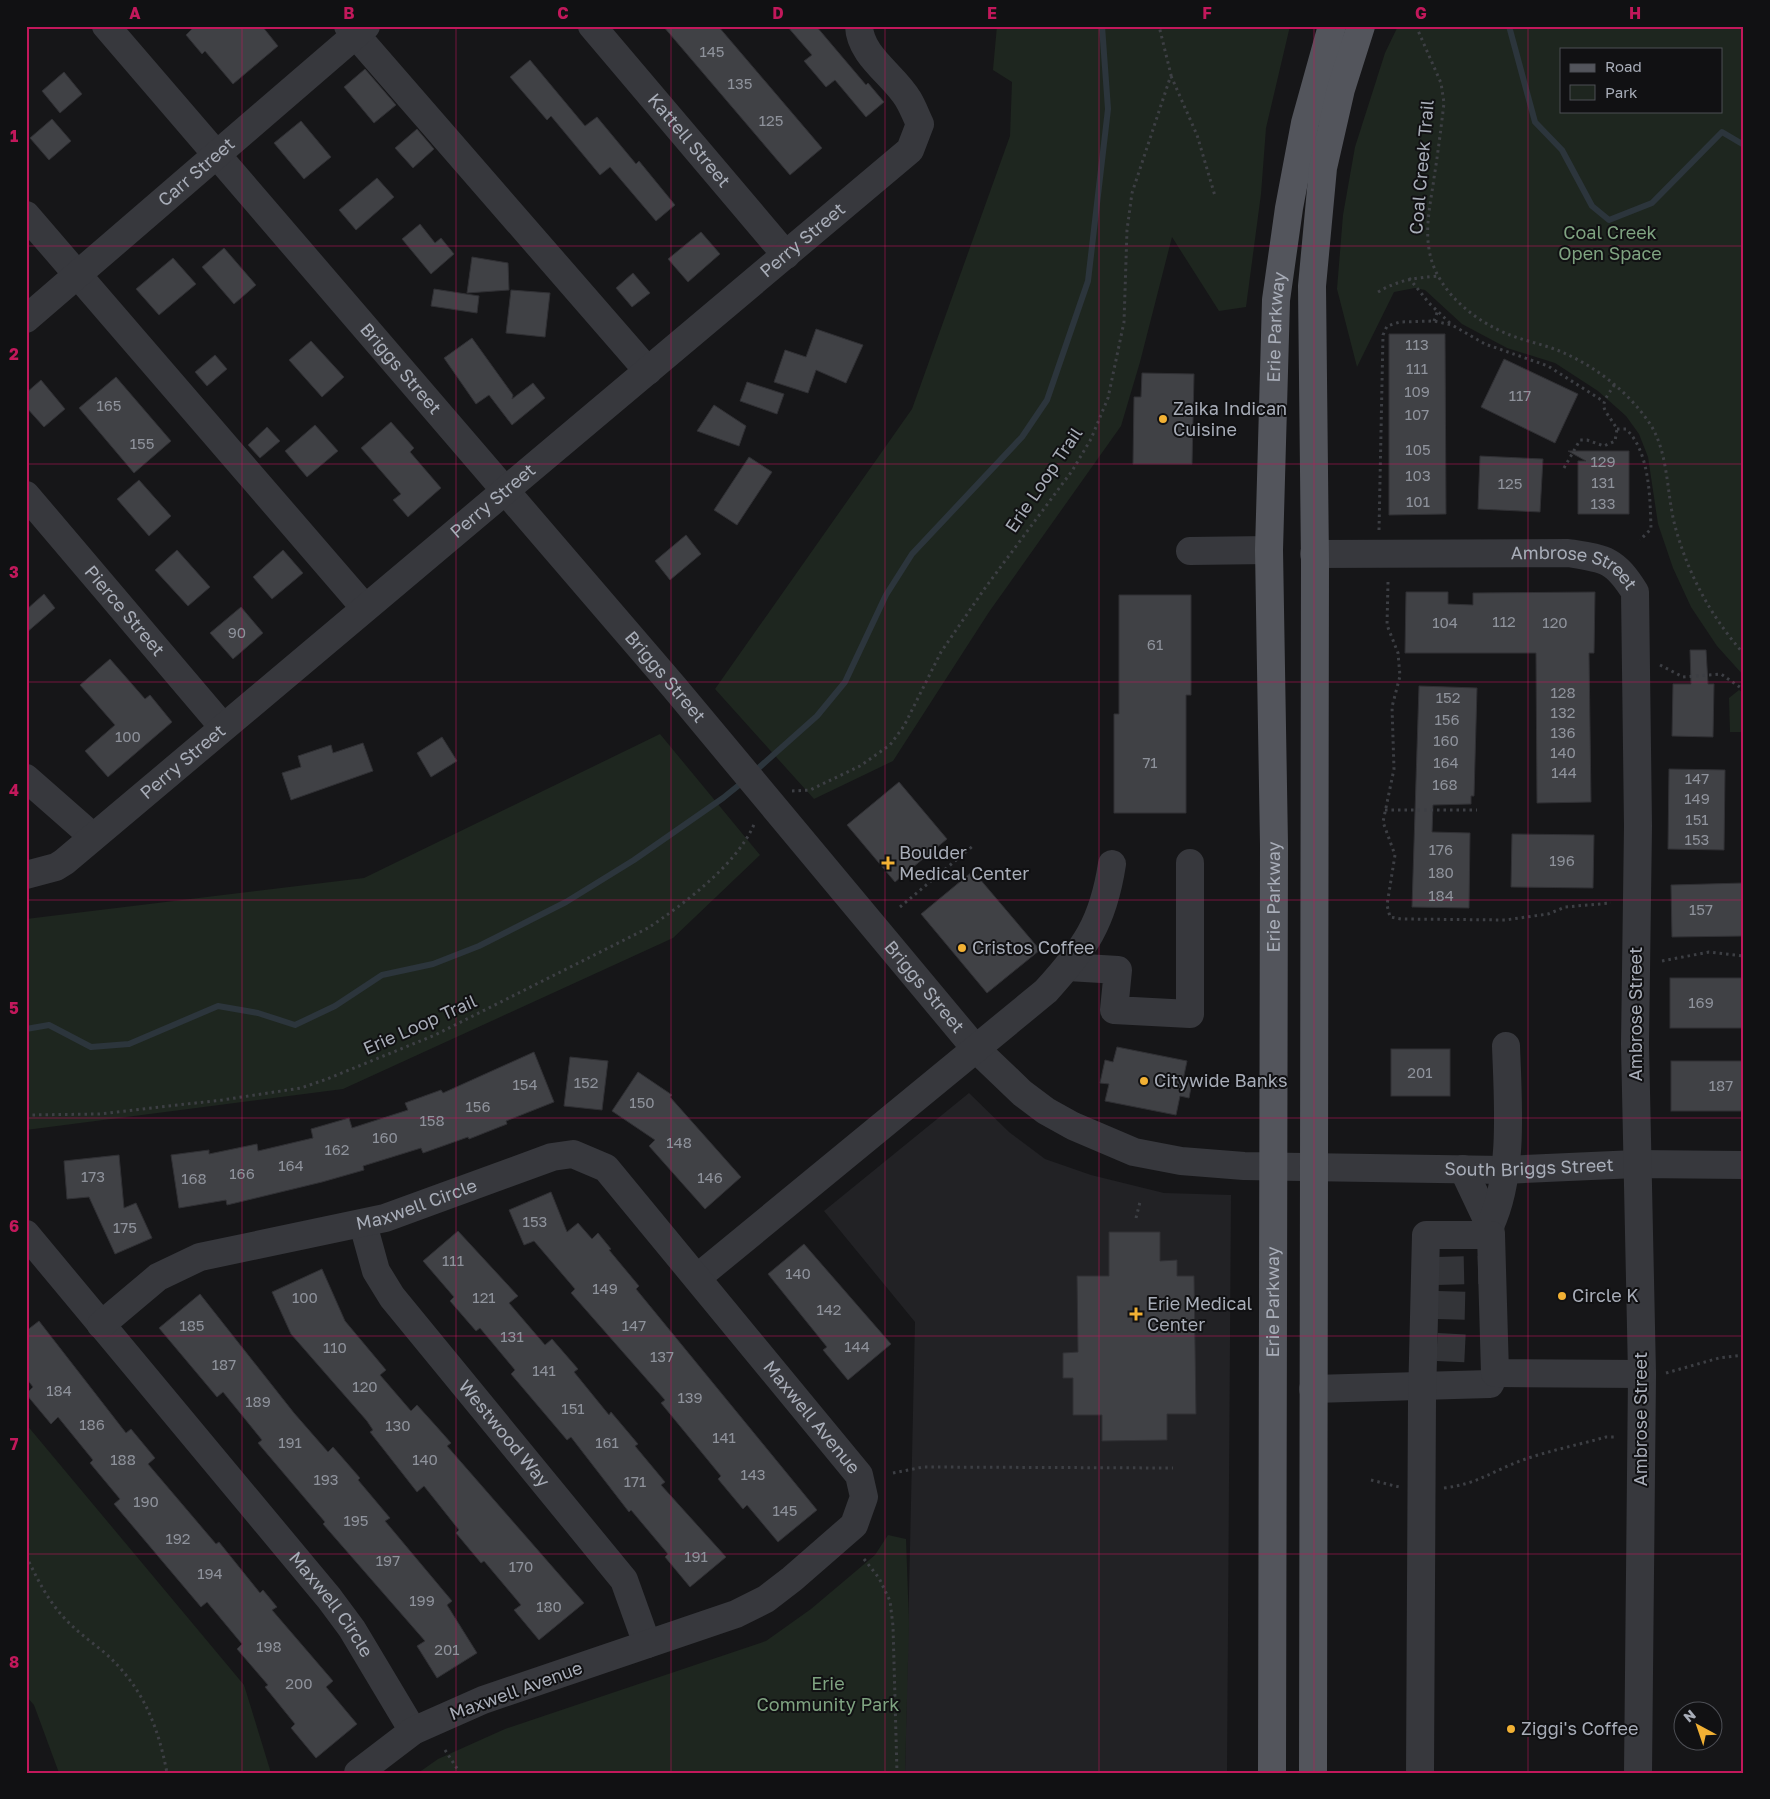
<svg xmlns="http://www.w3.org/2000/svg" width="1770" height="1799" viewBox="0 0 1770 1799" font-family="'Golos Text',sans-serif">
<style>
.built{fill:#222225}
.green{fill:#1e261f;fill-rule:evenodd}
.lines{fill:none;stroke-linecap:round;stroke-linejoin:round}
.stream{stroke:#2c353c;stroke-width:6}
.building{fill:#404145;stroke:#303034}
.minor-tunnel{stroke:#333438;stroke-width:28;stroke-dasharray:28 14;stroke-linecap:butt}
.path{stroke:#3d3f44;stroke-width:3;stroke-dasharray:2.5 4;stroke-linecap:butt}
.minor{stroke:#37383d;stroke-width:28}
.major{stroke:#53555c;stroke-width:28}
.grid{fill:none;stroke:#c2185b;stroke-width:1;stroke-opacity:0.55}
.poi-dot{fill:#f2b134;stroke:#111113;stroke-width:2}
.labels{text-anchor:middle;stroke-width:4;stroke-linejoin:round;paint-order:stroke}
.number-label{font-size:15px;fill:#8e929b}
.street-label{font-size:18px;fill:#a8adb8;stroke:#111113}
.park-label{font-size:18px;fill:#7fa381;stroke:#111113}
.poi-label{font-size:18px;fill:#a8adb8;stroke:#111113;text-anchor:start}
.neatline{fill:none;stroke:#c2185b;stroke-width:2}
.grid-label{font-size:16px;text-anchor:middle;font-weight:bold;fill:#c2185b}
</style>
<rect width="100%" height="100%" fill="#161618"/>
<!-- built -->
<path class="built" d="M969,1093L1009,1132L1045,1159L1091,1175L1164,1193L1231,1195L1227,1773H905L915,1322L824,1211Z"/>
<!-- green -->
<g class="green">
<path d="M997,26H1290L1266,128L1261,194L1246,307L1219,311L1172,237L1140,362L1121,426L989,612L893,761L814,799L715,689L912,409L1010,136L1012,82L993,70Z"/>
<path d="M1398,26H1744V676L1717,646L1691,607L1673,568L1658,524L1648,457L1639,434L1626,416L1598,391L1555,363L1507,348L1462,324L1425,290L1415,288L1394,292L1357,367L1337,289L1343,215L1355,147L1385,53ZM1561,49H1721V111H1561Z"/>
<path d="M1739,690L1744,693V732H1730L1729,698Z"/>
<path d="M660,734L760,855L673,938L343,1089L26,1130V919L364,878Z"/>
<path d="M26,1424L244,1685L271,1773H59L34,1705L26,1696Z"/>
<path d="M888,1535L906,1539L909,1624L905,1773H418L438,1759L505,1729L766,1641L811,1609L875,1555Z"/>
</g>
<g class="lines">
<!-- stream -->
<g class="stream">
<path d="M1509,26L1535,122L1562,150L1592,206L1609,220L1652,203L1722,132L1744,145"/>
<path d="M754,772L817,716L845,682L886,595L912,554L1022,437L1047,400L1088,281L1108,109L1102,26"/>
<path d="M26,1029L49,1025L91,1047L129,1044L218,1006L258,1013L295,1025L335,1006L382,975L433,964L479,946L566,902L634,860L723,798L744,781"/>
</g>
</g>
<!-- building -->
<g class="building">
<path d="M195,26H262L278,46L233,84L205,51L202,54L186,35Z"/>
<path d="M663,26H718L822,148L790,175Z"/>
<path d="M787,26H816L866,85L868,83L884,102L866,117L835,80L826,87L804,61L812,55Z"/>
<path d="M530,60L585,126L597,117L636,164L639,161L675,205L656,221L610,167L600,175L551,116L547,120L510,77Z"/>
<path d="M365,69L396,105L374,123L344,87Z"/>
<path d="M64,72L82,94L60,113L42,91Z"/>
<path d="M52,119L71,141L49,160L30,138Z"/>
<path d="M301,121L331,157L304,179L274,143Z"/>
<path d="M417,129L434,149L413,168L395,148Z"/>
<path d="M377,178L394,197L356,230L339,210Z"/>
<path d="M420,224L435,243L441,238L454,254L431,274L402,239Z"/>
<path d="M701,232L720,254L688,282L668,259Z"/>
<path d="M224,248L256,285L234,304L202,267Z"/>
<path d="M472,257L508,263L509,290L467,293Z"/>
<path d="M173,258L196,284L159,315L136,289Z"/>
<path d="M633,273L650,293L632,307L616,288Z"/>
<path d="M434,289L479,296L477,313L431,306Z"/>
<path d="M511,290L550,293L545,337L506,333Z"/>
<path d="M816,329L863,345L846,383L816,370L808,393L774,382L785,350L806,357Z"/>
<path d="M1389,334H1445L1446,514L1389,515Z"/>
<path d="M472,338L513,395L512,399L533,383L545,398L512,425L489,395L476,404L444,358Z"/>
<path d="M311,341L344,377L322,397L289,360Z"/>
<path d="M215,355L227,369L207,386L195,372Z"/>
<path d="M1504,359L1578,394L1555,443L1481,407Z"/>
<path d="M1142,373L1194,374L1192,464H1133L1134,397H1141Z"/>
<path d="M116,377L171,441L134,473L79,408Z"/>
<path d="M41,380L65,409L44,427L26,407V393Z"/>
<path d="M747,382L784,394L777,414L740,401Z"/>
<path d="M714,405L746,426L739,446L697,431Z"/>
<path d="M391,422L414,448L410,452L441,488L408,517L393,500L401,494L361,448Z"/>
<path d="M315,425L338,451L307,477L285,451Z"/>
<path d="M267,427L280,441L260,458L248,445Z"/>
<path d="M1568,451H1629V514H1578V461H1586Z"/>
<path d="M1480,456L1543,459L1540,512L1478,509Z"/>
<path d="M749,457L772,472L737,525L714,510Z"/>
<path d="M139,480L171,516L149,536L117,499Z"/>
<path d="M686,535L701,554L670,580L655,561Z"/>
<path d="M177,550L210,587L188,606L155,570Z"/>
<path d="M283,550L303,573L272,599L253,577Z"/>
<path d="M1406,592H1448V604L1473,605V593L1595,592L1594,653H1589L1591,802L1537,803L1536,653H1405Z"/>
<path d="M44,594L55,608L26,633V610Z"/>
<path d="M1119,595H1191V695H1186V813H1114V714H1119Z"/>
<path d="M241,607L263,633L233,659L210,633Z"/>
<path d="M1690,650H1706L1708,684H1714L1713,737L1672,736L1673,684H1691Z"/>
<path d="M110,659L145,699L150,695L172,722L108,777L85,751L115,725L80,685Z"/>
<path d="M1419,686L1477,688L1474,796H1471V804L1433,805L1432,832L1470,833L1469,908L1412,907Z"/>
<path d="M442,737L457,761L431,777L417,753Z"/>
<path d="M363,743L373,771L291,800L282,773L301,767L298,756L331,745L333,753Z"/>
<path d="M1669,769L1725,770L1724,850L1668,849Z"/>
<path d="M899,782L947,839L895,882L847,825Z"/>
<path d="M1512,834L1594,835L1593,888L1511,887Z"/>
<path d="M973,871L1040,950L987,993L921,914Z"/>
<path d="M1744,883V936L1672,937L1671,885Z"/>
<rect x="1670" y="978" width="74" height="50"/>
<path d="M1117,1047L1187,1061L1183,1080L1192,1082L1189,1098L1180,1096L1176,1115L1105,1101L1109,1084L1100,1083L1105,1060L1113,1062Z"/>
<rect x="1391" y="1049" width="59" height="47"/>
<path d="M534,1052L554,1102L506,1121L507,1124L469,1139L468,1137L423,1153L421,1148L363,1166L364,1170L322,1182L227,1205L226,1200L179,1208L171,1155L209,1150V1154L257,1144L258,1151L313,1138L311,1129L349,1118L352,1128L408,1110L405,1103L441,1090L443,1093Z"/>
<path d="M570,1057L608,1061L602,1110L564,1106Z"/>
<rect x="1671" y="1061" width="73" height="50"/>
<path d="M638,1072L672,1095L670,1097L741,1177L705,1209L649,1146L655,1140L612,1111Z"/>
<path d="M119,1155L124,1208L136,1203L152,1238L115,1254L89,1197L67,1199L64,1161Z"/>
<path d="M551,1192L567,1232L578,1223L592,1239L598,1233L611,1249L609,1250L639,1286L636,1289L817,1510L778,1542L747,1505L743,1509L718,1479L721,1476L661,1403L665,1400L571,1293L575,1289L534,1241L524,1245L509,1210Z"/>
<path d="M458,1231L518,1296L509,1303L545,1345L552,1339L578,1369L574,1372L609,1415L611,1412L638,1444L635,1446L665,1482L661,1485L726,1557L690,1587L665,1557L668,1554L631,1510L629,1512L571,1437L567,1440L511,1374L515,1370L480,1328L476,1331L450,1301L454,1297L423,1261Z"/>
<path d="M1109,1232H1160V1261L1177,1260V1276H1194L1196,1414H1167V1440L1102,1441V1415H1073V1378H1063V1353L1078,1352L1077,1276H1109Z"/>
<path d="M804,1244L891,1344L848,1380L823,1350L827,1347L768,1274Z"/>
<path d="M322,1269L345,1321L386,1370L380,1375L411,1411L417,1405L436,1426L451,1443L447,1446L584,1603L539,1640L514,1610L521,1605L484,1561L481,1563L456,1533L459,1530L424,1486L417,1492L370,1432L373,1430L367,1421L291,1334L272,1292Z"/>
<path d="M200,1294L294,1413L328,1452L333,1447L360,1478L358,1480L390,1518L385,1521L452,1601L447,1605L477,1653L437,1678L417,1646L425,1641L323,1524L325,1522L258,1443L262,1440L223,1392L217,1397L159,1328Z"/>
<path d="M39,1321L126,1433L131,1429L155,1458L148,1464L216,1544L219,1542L260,1593L263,1590L277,1607L272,1610L333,1681L326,1687L357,1724L316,1758L291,1728L295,1724L265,1687L268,1685L237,1649L242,1644L207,1602L201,1607L114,1504L120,1499L90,1463L93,1460L58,1417L51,1424L26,1394L33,1387L26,1378V1331Z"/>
</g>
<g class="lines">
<!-- minor-tunnel -->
<g class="minor-tunnel">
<path d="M1436,1271L1480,1270"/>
<path d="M1437,1305L1479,1306"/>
<path d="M1437,1347L1478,1349"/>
</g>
<!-- path -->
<g class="path">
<path d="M1416,26L1441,83L1444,103C1441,128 1438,153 1434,178C1431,201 1425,225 1429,249C1435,290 1474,321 1510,335C1528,342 1547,345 1564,353C1596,367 1628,392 1648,421C1669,450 1666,492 1675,526C1688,574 1711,617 1744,654"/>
<path d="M1171,76L1197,135L1215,196"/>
<path d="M1409,278L1429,303L1451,324"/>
<path d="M1378,292C1398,280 1415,278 1438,276"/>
<path d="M1434,321L1438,310"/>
<path d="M1617,429H1626C1650,452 1650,498 1651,529L1640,540"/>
<path d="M1564,468L1580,440H1587L1604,446L1615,441L1617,429C1603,405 1597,410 1615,384"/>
<path d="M1379,530L1383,335L1387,326L1400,322L1434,321L1452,325L1485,344L1548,366L1603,401"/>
<path d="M1388,582L1387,625L1398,653L1400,676L1392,707L1394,769L1383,822L1395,855L1387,905L1390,917L1401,919L1505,920L1548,914L1565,907L1611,903"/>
<path d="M1660,665L1683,677L1721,674L1744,690"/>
<path d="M792,791L810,790L860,766L890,745L904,726L941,652L985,588L1072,471L1091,439L1108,398L1124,322L1127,230L1132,193L1171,75L1159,26"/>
<path d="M1385,810H1477"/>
<path d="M900,907L974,845"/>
<path d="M1662,961L1709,952L1744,956"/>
<path d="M26,1115L99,1114L222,1100L301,1088L327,1079L435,1035L648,928C684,904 739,863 755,822"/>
<path d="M1136,1218L1140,1202"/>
<path d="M1666,1373L1719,1358L1744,1355"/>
<path d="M893,1473L923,1467L1173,1468"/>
<path d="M1371,1480L1399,1487"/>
<path d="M1444,1488C1477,1484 1491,1472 1520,1461C1547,1451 1578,1445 1606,1437H1616"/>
<path d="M26,1556C36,1576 45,1595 59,1612C72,1628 89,1640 105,1653C142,1686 158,1725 167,1773"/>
<path d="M864,1559L879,1578L890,1601L893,1626L897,1773"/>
<path d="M445,1750L460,1773"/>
</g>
<!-- minor -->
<g class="minor">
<path id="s1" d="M106,26L674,687L975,1048L1022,1093L1046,1111L1073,1126L1134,1152L1181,1161L1244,1166L1504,1170L1636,1164L1744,1165"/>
<path d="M348,26L648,371"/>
<path id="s2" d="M592,26L786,255"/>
<path d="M26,215L365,608"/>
<path id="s3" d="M26,319L366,26"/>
<path id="s4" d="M26,495L223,727"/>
<path d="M1190,551L1269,550"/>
<path id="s5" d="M1314,554L1568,553C1606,559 1614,559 1635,592L1638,826L1635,1044L1642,1374L1638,1773"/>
<path d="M26,778L92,836"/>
<path id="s6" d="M26,875L56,867L64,862L910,150L920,124C916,116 913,107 908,99C894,75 860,56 859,26"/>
<path d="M1068,967L1118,970L1114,1010L1190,1014V863"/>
<path d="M1463,1169L1490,1226L1491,1235"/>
<path id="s7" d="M363,1224L376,1271L392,1297L624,1580L647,1644"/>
<path d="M1490,1226C1514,1175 1508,1102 1506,1046"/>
<path id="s8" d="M26,1234L329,1598L352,1629L413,1731"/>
<path d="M698,1277L1046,991C1085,948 1103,923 1112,864"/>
<path id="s9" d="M101,1325L158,1277L200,1257L385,1218L552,1157L573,1154L606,1168L859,1475L864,1497L854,1525L792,1579L766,1599L736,1614L483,1700L413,1731L358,1773"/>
<path d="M1313,1389L1490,1384L1495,1373"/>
<path d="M1420,1773L1422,1399L1426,1235H1491L1495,1373L1642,1374"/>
</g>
<!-- major -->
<g class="major">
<path id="s10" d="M1272,1773L1274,845L1269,550L1276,300L1289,208L1305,123L1332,26"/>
<path d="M1313,1773L1315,563L1312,286L1323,168L1341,89L1361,26"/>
</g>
</g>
<!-- grid -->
<path class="grid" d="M242,26V1773M456,26V1773M671,26V1773M885,26V1773M1099,26V1773M1314,26V1773M1528,26V1773M26,246H1744M26,464H1744M26,682H1744M26,900H1744M26,1118H1744M26,1336H1744M26,1554H1744"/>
<!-- markers -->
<g class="poi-dot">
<circle cx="1163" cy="419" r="5"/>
<path d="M885.5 855.5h5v5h5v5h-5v5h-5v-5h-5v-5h5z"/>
<circle cx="962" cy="948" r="5"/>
<circle cx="1144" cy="1081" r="5"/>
<circle cx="1562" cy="1296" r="5"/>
<path d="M1133.5 1306.5h5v5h5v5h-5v5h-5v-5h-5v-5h5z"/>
<circle cx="1511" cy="1729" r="5"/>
</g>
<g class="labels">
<!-- number labels -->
<g class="number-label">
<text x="712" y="57">145</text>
<text x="740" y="89">135</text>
<text x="771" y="126">125</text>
<text x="1417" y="350">113</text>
<text x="1417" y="374">111</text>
<text x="1417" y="397">109</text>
<text x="1520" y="401">117</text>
<text x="109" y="411">165</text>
<text x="1417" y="420">107</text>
<text x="142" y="449">155</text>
<text x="1418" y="455">105</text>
<text x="1603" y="467">129</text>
<text x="1418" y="481">103</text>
<text x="1603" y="488">131</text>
<text x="1510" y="489">125</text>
<text x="1418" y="507">101</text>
<text x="1603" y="509">133</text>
<text x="1504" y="627">112</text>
<text x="1445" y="628">104</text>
<text x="1555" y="628">120</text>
<text x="237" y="638">90</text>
<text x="1155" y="650">61</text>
<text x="1563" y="698">128</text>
<text x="1448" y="703">152</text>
<text x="1563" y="718">132</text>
<text x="1447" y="725">156</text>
<text x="1563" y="738">136</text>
<text x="128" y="742">100</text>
<text x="1446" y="746">160</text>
<text x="1563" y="758">140</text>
<text x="1150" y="768">71</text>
<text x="1446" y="768">164</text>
<text x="1564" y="778">144</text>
<text x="1697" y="784">147</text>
<text x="1445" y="790">168</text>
<text x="1697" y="804">149</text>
<text x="1697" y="825">151</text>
<text x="1697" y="845">153</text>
<text x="1441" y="855">176</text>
<text x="1562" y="866">196</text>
<text x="1441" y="878">180</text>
<text x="1441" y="901">184</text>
<text x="1701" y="915">157</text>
<text x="1701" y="1008">169</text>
<text x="1420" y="1078">201</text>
<text x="586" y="1088">152</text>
<text x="525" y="1090">154</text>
<text x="1721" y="1091">187</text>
<text x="642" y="1108">150</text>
<text x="478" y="1112">156</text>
<text x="432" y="1126">158</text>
<text x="385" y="1143">160</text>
<text x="679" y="1148">148</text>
<text x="337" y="1155">162</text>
<text x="291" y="1171">164</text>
<text x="242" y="1179">166</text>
<text x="93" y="1182">173</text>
<text x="710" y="1183">146</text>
<text x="194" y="1184">168</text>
<text x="535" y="1227">153</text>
<text x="125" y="1233">175</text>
<text x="453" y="1266">111</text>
<text x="798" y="1279">140</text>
<text x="605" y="1294">149</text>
<text x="305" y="1303">100</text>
<text x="484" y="1303">121</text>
<text x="829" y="1315">142</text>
<text x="192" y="1331">185</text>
<text x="634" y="1331">147</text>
<text x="512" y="1342">131</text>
<text x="857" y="1352">144</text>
<text x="335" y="1353">110</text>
<text x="662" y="1362">137</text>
<text x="224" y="1370">187</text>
<text x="544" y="1376">141</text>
<text x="365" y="1392">120</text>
<text x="59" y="1396">184</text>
<text x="690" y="1403">139</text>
<text x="258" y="1407">189</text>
<text x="573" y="1414">151</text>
<text x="92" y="1430">186</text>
<text x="398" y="1431">130</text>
<text x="724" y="1443">141</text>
<text x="290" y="1448">191</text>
<text x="607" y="1448">161</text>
<text x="123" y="1465">188</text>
<text x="425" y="1465">140</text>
<text x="753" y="1480">143</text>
<text x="326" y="1485">193</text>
<text x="635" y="1487">171</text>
<text x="146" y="1507">190</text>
<text x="785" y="1516">145</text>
<text x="356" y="1526">195</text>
<text x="178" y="1544">192</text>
<text x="696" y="1562">191</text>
<text x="388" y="1566">197</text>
<text x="521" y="1572">170</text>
<text x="210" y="1579">194</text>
<text x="422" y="1606">199</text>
<text x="549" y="1612">180</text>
<text x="269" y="1652">198</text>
<text x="447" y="1655">201</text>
<text x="299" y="1689">200</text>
</g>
<!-- street labels -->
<g class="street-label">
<text dy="6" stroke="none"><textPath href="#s2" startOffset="150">Kattell Street</textPath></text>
<text transform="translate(1422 167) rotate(-85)" y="6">Coal Creek Trail</text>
<text dy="6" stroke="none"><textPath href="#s3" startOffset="225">Carr Street</textPath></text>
<text dy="6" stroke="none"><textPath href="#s6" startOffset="1006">Perry Street</textPath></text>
<text dy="6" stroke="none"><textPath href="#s10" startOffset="1446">Erie Parkway</textPath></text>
<text dy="6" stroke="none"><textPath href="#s1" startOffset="452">Briggs Street</textPath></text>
<text transform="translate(1044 480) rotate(-56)" y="6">Erie Loop Trail</text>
<text dy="6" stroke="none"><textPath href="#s6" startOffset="601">Perry Street</textPath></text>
<text dy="6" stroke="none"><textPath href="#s5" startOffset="264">Ambrose Street</textPath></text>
<text dy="6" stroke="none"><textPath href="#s4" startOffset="152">Pierce Street</textPath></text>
<text dy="6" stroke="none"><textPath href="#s1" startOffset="858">Briggs Street</textPath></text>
<text dy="6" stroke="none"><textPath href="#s6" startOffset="196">Perry Street</textPath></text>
<text dy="6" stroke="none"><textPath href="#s10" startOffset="876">Erie Parkway</textPath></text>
<text dy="6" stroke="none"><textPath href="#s1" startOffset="1262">Briggs Street</textPath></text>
<text transform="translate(1636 1014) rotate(-90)" y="6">Ambrose Street</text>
<text transform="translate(420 1025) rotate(-24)" y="6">Erie Loop Trail</text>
<text dy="6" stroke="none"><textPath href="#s1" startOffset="1930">South Briggs Street</textPath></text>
<text dy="6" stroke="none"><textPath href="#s9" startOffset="344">Maxwell Circle</textPath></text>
<text dy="6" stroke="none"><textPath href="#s10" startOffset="471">Erie Parkway</textPath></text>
<text dy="6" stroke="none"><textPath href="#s9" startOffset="868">Maxwell Avenue</textPath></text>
<text transform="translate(1641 1419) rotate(-90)" y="6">Ambrose Street</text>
<text dy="6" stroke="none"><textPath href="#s7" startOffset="256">Westwood Way</textPath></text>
<text dy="6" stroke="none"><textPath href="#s8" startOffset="480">Maxwell Circle</textPath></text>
<text transform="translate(516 1691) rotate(-20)" y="6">Maxwell Avenue</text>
</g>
<!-- park labels -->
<g class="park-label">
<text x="1610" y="239">Coal Creek<tspan x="1610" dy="21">Open Space</tspan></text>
<text x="828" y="1690">Erie<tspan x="828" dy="21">Community Park</tspan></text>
</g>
<!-- poi labels -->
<g class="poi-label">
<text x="1173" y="415">Zaika Indican<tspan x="1173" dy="21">Cuisine</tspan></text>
<text x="899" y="859">Boulder<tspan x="899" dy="21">Medical Center</tspan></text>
<text x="972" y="954">Cristos Coffee</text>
<text x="1154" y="1087">Citywide Banks</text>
<text x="1572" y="1302">Circle K</text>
<text x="1147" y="1310">Erie Medical<tspan x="1147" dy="21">Center</tspan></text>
<text x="1521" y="1735">Ziggi's Coffee</text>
</g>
</g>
<!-- border -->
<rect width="1770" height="1799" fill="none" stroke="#111113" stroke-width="55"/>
<!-- legend -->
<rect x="1560" y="48" width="162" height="65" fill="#111113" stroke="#4d4f55"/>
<rect x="1570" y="64" width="25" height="8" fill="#53555c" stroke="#4d4f55"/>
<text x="1605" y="72" font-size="15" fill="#a8adb8">Road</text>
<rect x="1570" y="85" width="25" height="15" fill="#1e261f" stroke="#4d4f55"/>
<text x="1605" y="98" font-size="15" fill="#a8adb8">Park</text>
<!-- north arrow -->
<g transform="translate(1698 1726) rotate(320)"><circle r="24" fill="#111113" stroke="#4d4f55"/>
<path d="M0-4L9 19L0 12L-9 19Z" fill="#f2b134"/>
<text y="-8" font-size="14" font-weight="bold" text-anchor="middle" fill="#a8adb8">N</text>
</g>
<rect x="28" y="28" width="1714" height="1744" class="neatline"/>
<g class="grid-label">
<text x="135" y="19">A</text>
<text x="349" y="19">B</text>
<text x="563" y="19">C</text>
<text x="778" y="19">D</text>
<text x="992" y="19">E</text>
<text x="1207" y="19">F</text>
<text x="1421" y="19">G</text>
<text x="1635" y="19">H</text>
<text x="14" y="142">1</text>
<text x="14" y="360">2</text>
<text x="14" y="578">3</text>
<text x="14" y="796">4</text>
<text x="14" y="1014">5</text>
<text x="14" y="1232">6</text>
<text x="14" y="1450">7</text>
<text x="14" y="1668">8</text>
</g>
</svg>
